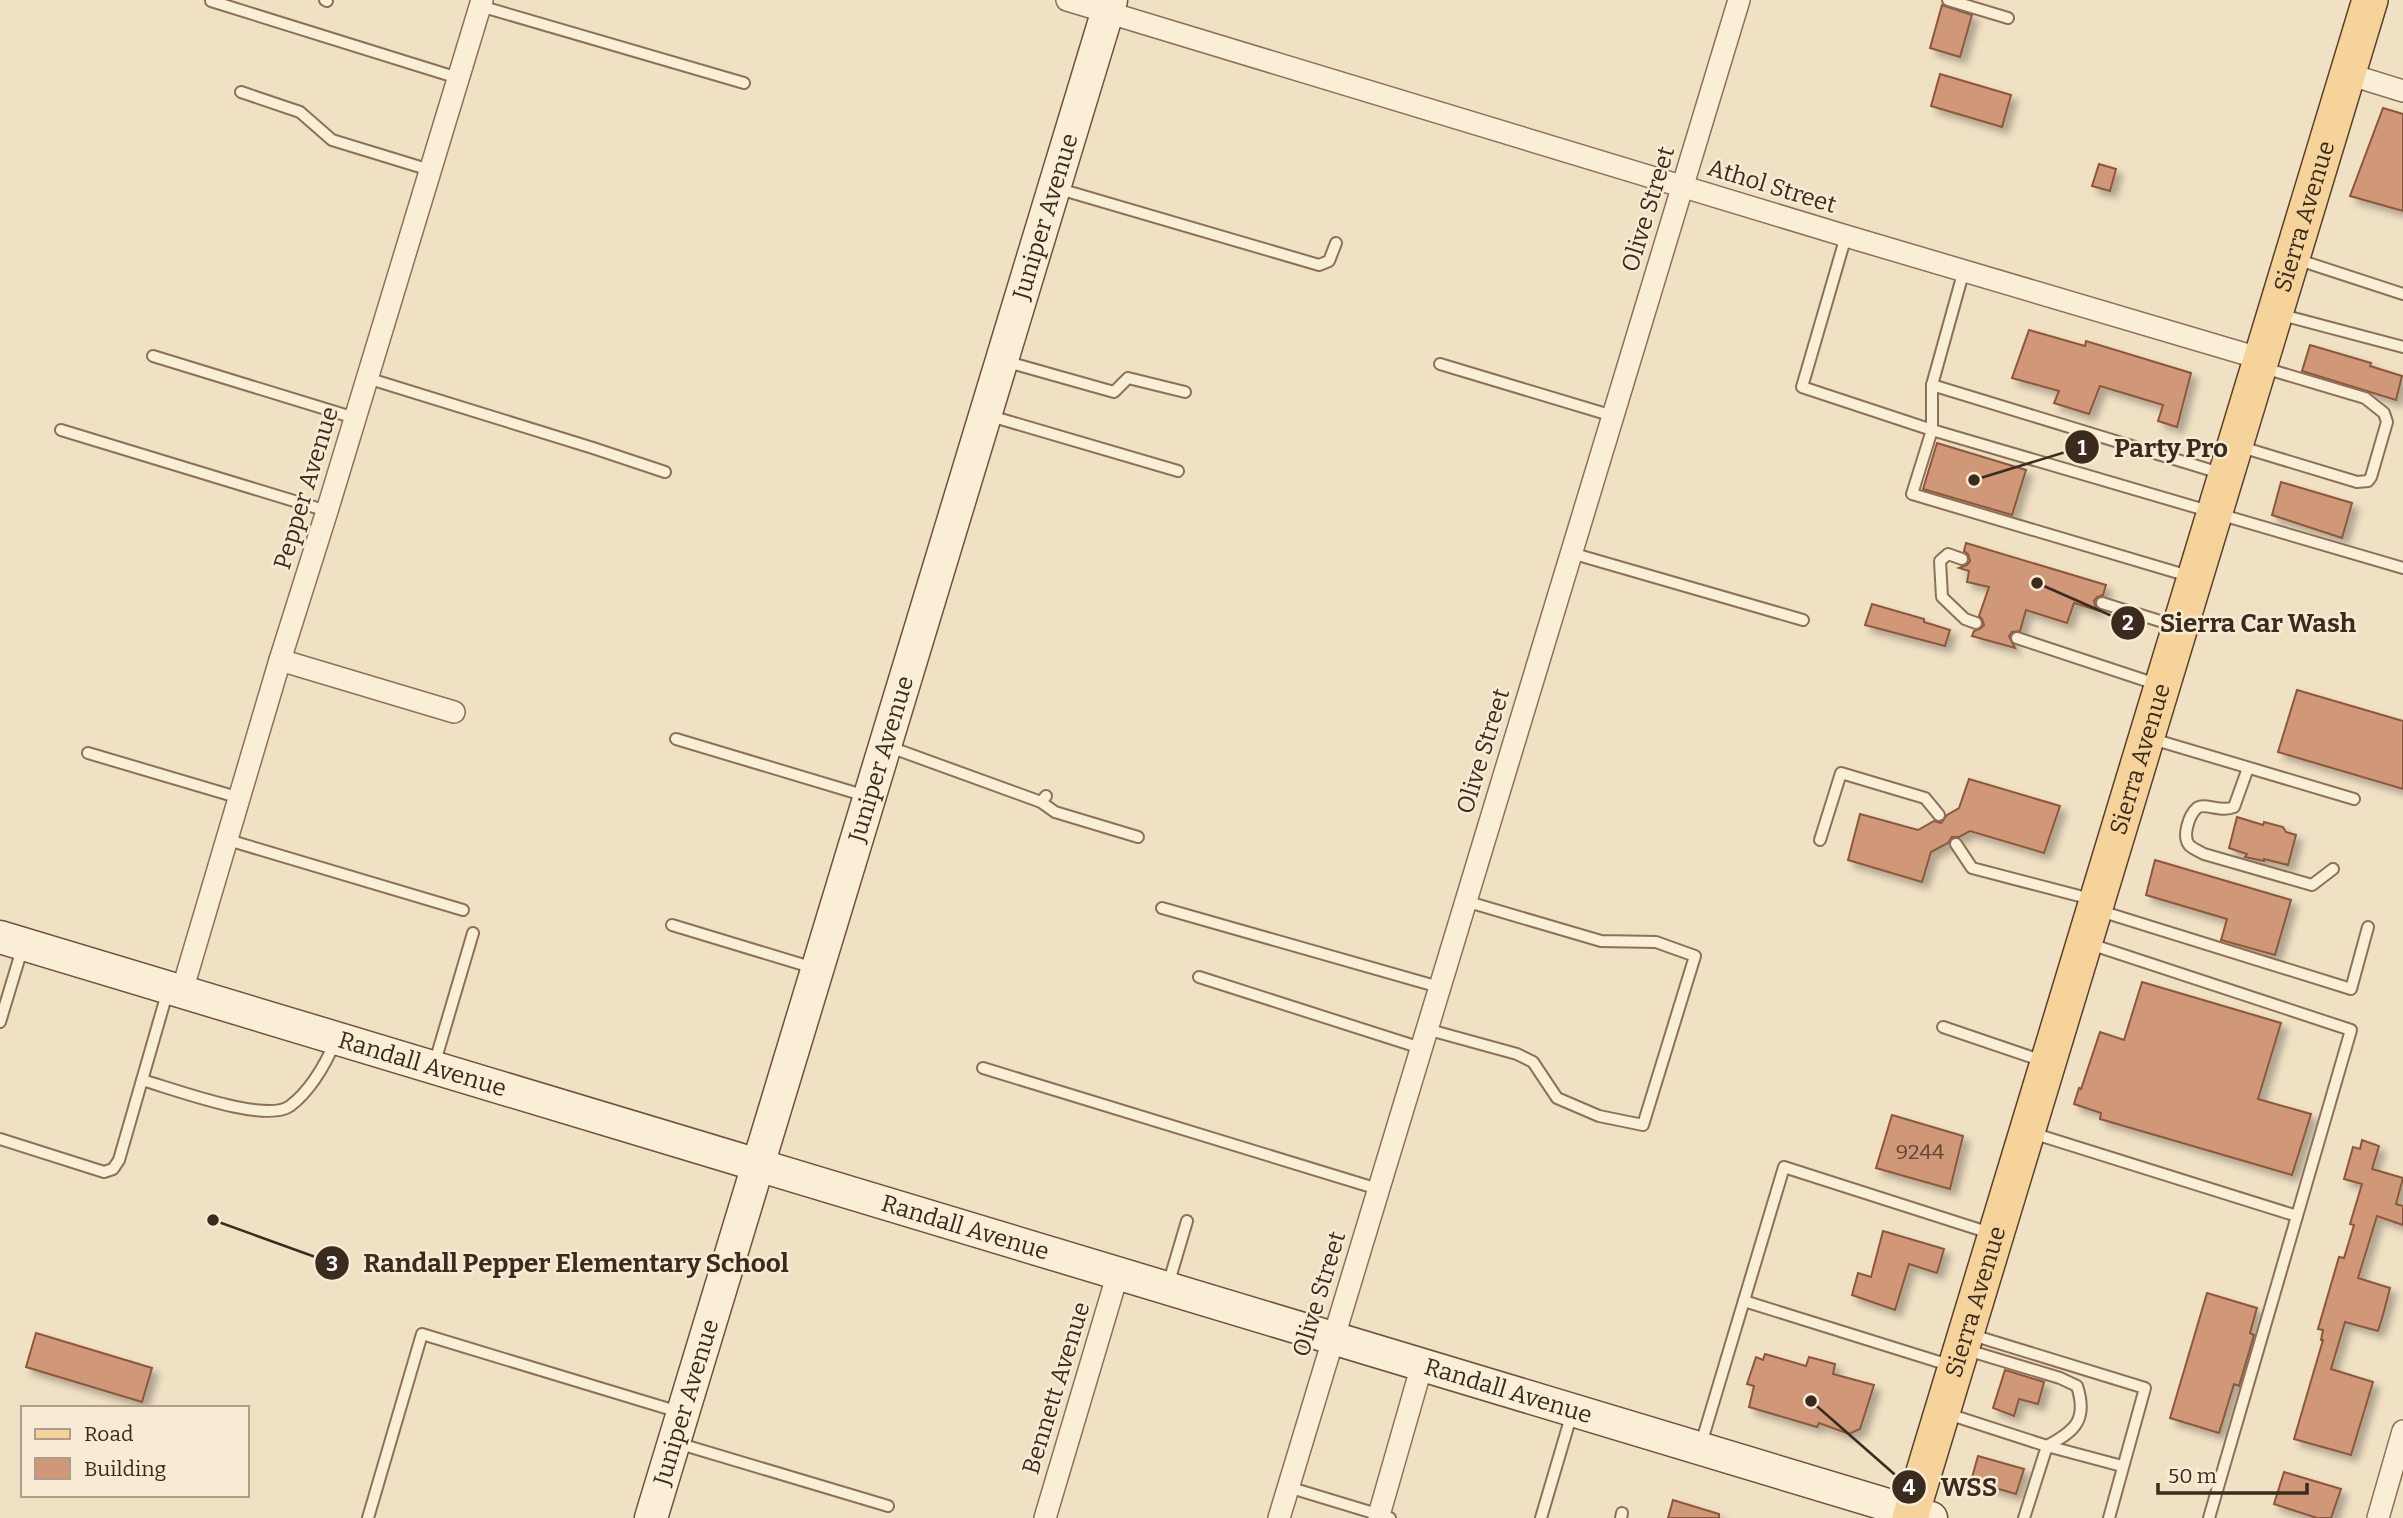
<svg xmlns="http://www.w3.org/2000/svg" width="2403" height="1518" viewBox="0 0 2403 1518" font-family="Bitter,serif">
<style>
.building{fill:#d09778;stroke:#8c583d;stroke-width:2;filter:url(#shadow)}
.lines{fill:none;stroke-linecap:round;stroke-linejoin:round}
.lane-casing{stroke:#8c7159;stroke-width:14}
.street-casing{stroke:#8c7159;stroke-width:24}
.secondary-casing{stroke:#6e523c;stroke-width:35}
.primary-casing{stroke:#5a3f2d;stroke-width:38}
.lane{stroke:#faeed7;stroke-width:10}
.street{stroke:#faeed7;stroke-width:21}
.secondary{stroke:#faeed7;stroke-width:32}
.primary{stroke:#f5d39a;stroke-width:35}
.labels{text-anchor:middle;stroke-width:5;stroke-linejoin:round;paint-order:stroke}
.number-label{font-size:21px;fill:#604534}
.street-label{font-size:24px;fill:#3b2a1e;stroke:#f7ebd4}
.leader{fill:none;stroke:#3b2a1e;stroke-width:2.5}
.callout-dot{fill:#3b2a1e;stroke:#f7ebd4;stroke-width:2.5}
.mark-label{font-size:21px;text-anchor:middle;font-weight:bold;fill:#fff}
.callout-label{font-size:26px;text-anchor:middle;font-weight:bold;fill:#3b2a1e;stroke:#f7ebd4;stroke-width:5;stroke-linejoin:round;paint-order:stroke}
</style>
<defs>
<filter id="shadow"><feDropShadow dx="6" dy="6" stdDeviation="3.5" flood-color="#0004"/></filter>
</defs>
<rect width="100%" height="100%" fill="#f0e0c4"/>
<!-- building -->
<g class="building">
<path d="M1942,5L1972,15L1960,57L1930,48Z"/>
<path d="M1940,74L2011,95L2002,127L1931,106Z"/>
<path d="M2383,108L2403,114V211L2350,196Z"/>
<path d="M2099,164L2116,169L2110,191L2092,186Z"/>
<path d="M2029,330L2085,346L2086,341L2191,373L2177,427L2158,421L2163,405L2100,386L2089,414L2054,403L2059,391L2012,378Z"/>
<path d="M2310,345L2371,363L2370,366L2402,376L2396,400L2302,371Z"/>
<path d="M1937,443L2026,470L2012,515L1923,489Z"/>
<path d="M2281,482L2352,503L2342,538L2272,515Z"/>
<path d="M1966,543L2106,585L2103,595L2097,597L2094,601L2096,608L2100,611L2074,603L2067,623L2026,610L2020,631L2012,632L2009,636L2015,648L1972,636L1974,631L1980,629L1984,625L1982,619L1979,616L1989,587L1967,582L1969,571L1959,568L1967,565L1970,561L1968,554L1964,551Z"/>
<path d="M1872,604L1924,619V622L1950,630L1945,646L1865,625Z"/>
<path d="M2297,690L2403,721V789L2278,752Z"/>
<path d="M1969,779L2060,806L2044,853L1970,831L1959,837H1952L1948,843L1931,852L1922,882L1848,860L1860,814L1918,830L1934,821L1941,823L1947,815L1959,808Z"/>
<path d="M2237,817L2263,825L2264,822L2283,827L2286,832L2296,835L2288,865L2264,859V861L2245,857L2247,854L2229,848Z"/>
<path d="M2155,860L2291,900L2275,955L2221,940L2227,919L2146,895Z"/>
<path d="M2142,982L2281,1023L2258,1099L2311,1114L2292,1175L2100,1119L2101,1113L2074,1104L2079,1088L2081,1089L2100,1032L2124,1040Z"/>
<path d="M1892,1115L1963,1136L1950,1189L1876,1168Z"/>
<path d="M2362,1140L2379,1146L2372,1169L2403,1178L2396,1204L2403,1206V1225L2377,1216L2358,1278L2390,1288L2383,1315L2378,1331L2345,1322L2331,1369L2373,1382L2351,1455L2294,1439L2323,1340H2321L2323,1330L2318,1329L2339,1257L2344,1258L2354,1225L2350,1224L2362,1184L2344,1179L2353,1147L2360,1149Z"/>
<path d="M1883,1231L1944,1249L1937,1273L1909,1264L1895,1310L1852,1295L1858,1273L1871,1277Z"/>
<path d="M2207,1293L2257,1308L2250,1333L2254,1335L2239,1386L2234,1384L2219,1433L2170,1418Z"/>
<path d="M36,1333L152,1368L142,1402L26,1367Z"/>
<path d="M1765,1354L1806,1366L1809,1357L1835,1364L1833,1374L1874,1385L1860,1429L1849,1434L1819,1423L1817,1427L1749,1407L1754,1386L1747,1384L1756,1357L1763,1360Z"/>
<path d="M2005,1370L2044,1382L2038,1404L2019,1399L2014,1416L1993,1408Z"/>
<path d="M1978,1456L2024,1469L2016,1494L1971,1481Z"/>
<path d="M2284,1472L2341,1489L2331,1518H2317L2274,1504Z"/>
<path d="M1673,1500L1719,1514V1518H1668Z"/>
</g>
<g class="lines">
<defs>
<g id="lane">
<path d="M325,0L327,1"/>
<path d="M1948,0L2008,18"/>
<path d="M211,1L458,78"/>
<path d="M480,6L744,83"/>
<path d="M241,92L300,112L332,140L430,170"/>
<path d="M1056,188L1319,265L1329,261L1336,243"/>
<path d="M1846,236L1802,387L1932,430V385L1964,270"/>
<path d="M2296,259L2403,294"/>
<path d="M2278,314L2403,347"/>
<path d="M153,356L355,418"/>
<path d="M1004,361L1114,392L1128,378L1185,392"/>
<path d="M1440,364L1613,416"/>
<path d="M367,378L593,448L665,472"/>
<path d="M1932,385L2220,473"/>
<path d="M987,415L1178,471"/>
<path d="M61,430L327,511"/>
<path d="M2238,446L2357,482L2368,481L2371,477L2387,422L2384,413L2365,398L2264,368"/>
<path d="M1571,553L1803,620"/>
<path d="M1962,559L1948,554L1940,561L1942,597L1965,619L1976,623"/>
<path d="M2192,577L1912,494L1932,430L2403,568"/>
<path d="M2102,603L2176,626"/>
<path d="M2017,638L2156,684"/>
<path d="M2149,738L2354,799"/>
<path d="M676,739L866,796"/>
<path d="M887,746L1041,802L1046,796"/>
<path d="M88,753L240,798"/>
<path d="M2248,768L2234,807C2221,813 2204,802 2197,808C2189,815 2182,836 2189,845C2193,849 2199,851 2204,854L2312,885L2333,869"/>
<path d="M1041,802L1055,812L1138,837"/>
<path d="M228,840L463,910"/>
<path d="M1820,840L1841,773L1925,798L1939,815"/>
<path d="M1956,844L1972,868L2091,899"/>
<path d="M1162,908L1439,987"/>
<path d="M2097,910L2351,989L2368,927"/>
<path d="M672,925L814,968"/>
<path d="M2087,943L2351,1030L2297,1216"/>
<path d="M1199,977L1421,1048"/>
<path d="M0,1022L23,946"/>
<path d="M1943,1027L2043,1061"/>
<path d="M1426,1029L1517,1054L1533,1062L1557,1098L1599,1116L1643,1125L1695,956L1656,942L1601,941L1465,901"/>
<path d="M434,1065L473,933"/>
<path d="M983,1068L1378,1189"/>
<path d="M142,1080C171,1088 266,1124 290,1106C310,1091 326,1063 336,1040"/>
<path d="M2032,1133L2297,1216L2209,1518"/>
<path d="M0,1139L104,1172L113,1169L119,1160L168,990"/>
<path d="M1168,1285L1187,1221"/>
<path d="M1744,1301L1952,1366"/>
<path d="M1969,1334L2145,1388L2109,1518"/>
<path d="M1967,1350L2060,1378L2077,1386C2088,1420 2075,1431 2047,1446"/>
<path d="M1945,1413L2047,1446L2024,1518"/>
<path d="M677,1443L888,1506"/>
<path d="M1701,1444L1784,1167L1990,1233"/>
<path d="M2047,1446L2122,1466"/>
<path d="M1288,1487L1390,1518"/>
<path d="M368,1518L422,1334L679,1412"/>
<path d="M1541,1518L1572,1413"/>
<path d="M1621,1518L1622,1513"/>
</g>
<g id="street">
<path d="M1067,0L1846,236L2262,359"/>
<path d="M2348,74L2403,91"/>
<path d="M280,660L454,712"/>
<path d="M182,991L280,660L327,511L482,0"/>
<path d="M1379,1515L1422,1365"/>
<path d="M1045,1518L1118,1273"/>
<path d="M1279,1518L1739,0"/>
<path d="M2378,1518L2403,1431"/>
</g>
<g id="secondary">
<path id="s1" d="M0,937L1931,1518"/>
<path id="s2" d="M651,1518L1111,0"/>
</g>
<g id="primary">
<path id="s3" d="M1910,1518L2370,0"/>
</g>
</defs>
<!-- lane casing -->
<use href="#lane" class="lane-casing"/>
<!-- street casing -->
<use href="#street" class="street-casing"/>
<!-- secondary casing -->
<use href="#secondary" class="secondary-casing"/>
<!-- primary casing -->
<use href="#primary" class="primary-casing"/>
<!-- lane -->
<use href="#lane" class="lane"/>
<!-- street -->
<use href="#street" class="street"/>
<!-- secondary -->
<use href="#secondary" class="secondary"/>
<!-- primary -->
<use href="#primary" class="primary"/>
</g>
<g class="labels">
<!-- number labels -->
<g class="number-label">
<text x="1920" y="1159">9244</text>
</g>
<!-- street labels -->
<g class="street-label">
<text transform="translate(1772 186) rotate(17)" y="8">Athol Street</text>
<text transform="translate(1648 209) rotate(-73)" y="8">Olive Street</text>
<text dy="8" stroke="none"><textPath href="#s2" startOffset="1360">Juniper Avenue</textPath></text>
<text dy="8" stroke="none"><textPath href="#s3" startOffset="1360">Sierra Avenue</textPath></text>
<text transform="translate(306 488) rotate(-73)" y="8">Pepper Avenue</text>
<text transform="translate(1483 751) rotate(-73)" y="8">Olive Street</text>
<text dy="8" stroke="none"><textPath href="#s2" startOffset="793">Juniper Avenue</textPath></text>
<text dy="8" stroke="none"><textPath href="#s3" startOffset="793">Sierra Avenue</textPath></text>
<text dy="8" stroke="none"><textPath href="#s1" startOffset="441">Randall Avenue</textPath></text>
<text dy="8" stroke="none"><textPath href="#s1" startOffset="1008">Randall Avenue</textPath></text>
<text transform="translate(1319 1294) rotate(-73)" y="8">Olive Street</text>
<text dy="8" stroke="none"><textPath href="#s3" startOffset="226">Sierra Avenue</textPath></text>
<text transform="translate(1056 1388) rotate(-73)" y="8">Bennett Avenue</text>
<text dy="8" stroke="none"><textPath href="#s1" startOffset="1575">Randall Avenue</textPath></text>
<text dy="8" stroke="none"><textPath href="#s2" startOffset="121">Juniper Avenue</textPath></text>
</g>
</g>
<!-- callouts -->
<path class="leader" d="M1974 480L2082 447M2037 583L2128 623M213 1220L332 1263M1811 1401L1909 1487"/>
<g class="callout-dot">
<circle cx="1974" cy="480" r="7"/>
<circle cx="2037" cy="583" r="7"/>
<circle cx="213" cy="1220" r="7"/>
<circle cx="1811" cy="1401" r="7"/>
<circle cx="2082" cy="447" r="18"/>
<circle cx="2128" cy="623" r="18"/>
<circle cx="332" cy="1263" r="18"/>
<circle cx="1909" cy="1487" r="18"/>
</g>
<g class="mark-label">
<text x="2082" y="455">1</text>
<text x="2128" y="630">2</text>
<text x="332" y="1271">3</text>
<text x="1909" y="1495">4</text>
</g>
<g class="callout-label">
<text x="2171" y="457">Party Pro</text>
<text x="2258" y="632">Sierra Car Wash</text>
<text x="576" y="1272">Randall Pepper Elementary School</text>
<text x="1969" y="1496">WSS</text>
</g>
<!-- legend -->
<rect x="21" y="1406" width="228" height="91" fill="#f7ebd4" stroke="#ac9e8b" stroke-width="2"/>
<rect x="35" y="1429" width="35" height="10" fill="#f5d39a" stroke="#ac9e8b" stroke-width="2"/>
<text x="84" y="1441" font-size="21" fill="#3b2a1e">Road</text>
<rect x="35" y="1458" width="35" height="21" fill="#d09778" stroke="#ac9e8b" stroke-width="2"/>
<text x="84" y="1476" font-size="21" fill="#3b2a1e">Building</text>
<!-- scale -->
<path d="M2158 1483v10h149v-10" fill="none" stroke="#3b2a1e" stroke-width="3.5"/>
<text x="2168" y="1483" font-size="21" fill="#3b2a1e" stroke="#f7ebd4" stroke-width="5" paint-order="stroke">50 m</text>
</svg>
